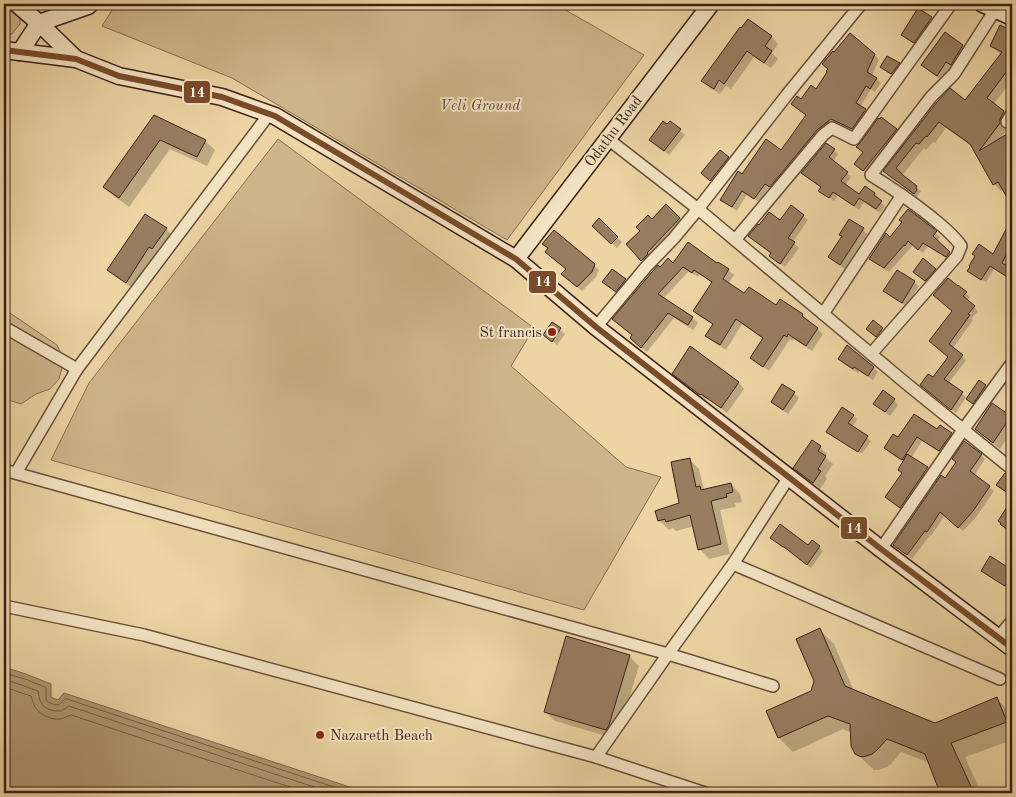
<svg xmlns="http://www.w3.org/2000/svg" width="1016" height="797" viewBox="0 0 1016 797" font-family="'Old Standard TT',serif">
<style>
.green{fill:#ceb68b;stroke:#846c51}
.water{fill:#b09773;stroke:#81684e}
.shadow{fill:#0003}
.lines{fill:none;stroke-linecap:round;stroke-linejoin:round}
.shore{stroke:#765c45;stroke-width:1}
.building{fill:#977e60;stroke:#3b2117}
.street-casing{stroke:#674e3a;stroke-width:14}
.secondary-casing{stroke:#3b2117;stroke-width:19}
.street{stroke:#f3e3c3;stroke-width:11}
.secondary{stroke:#f3e3c3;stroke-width:16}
.bus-1-casing{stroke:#f3e3c3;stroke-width:10}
.bus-1{stroke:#7a4b2a;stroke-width:6}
.poi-dot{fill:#8f2418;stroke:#f3e3c3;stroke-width:2}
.labels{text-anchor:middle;stroke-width:4;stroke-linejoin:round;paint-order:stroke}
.park-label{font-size:15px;font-style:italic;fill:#604634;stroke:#f3e3c3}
.street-label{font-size:15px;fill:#3b2117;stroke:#f3e3c3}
.poi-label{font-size:15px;fill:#3b2117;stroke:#f3e3c3;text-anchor:end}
.line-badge{stroke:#f3e3c3;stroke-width:2}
.badge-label{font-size:14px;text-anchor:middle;font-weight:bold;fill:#fff}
</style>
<rect width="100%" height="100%" fill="#ecd4a3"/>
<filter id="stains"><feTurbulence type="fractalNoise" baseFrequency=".004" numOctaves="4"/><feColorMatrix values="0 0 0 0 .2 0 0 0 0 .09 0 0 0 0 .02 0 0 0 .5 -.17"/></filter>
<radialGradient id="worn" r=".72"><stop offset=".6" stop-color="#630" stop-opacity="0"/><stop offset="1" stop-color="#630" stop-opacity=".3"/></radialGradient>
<!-- green -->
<g class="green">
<path d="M4,4H10L20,15V24L12,34L4,33Z"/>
<path d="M116,4H555L644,55L507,240L232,78L102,26Z"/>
<path d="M278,139L534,328L511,366L626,467L661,477L584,610L51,460L89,383Z"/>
<path d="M7,311L57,345L64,360L59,379L50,389L36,394L21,404L5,399C8,389 11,369 4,361V312Z"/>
</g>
<!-- water -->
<path class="water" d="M4,667L26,674L51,684V697L58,700L64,693L368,793H4Z"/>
<!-- shadow -->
<g class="shadow">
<path d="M931,18L936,22L919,47L907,39L902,35Z"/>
<path d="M749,21L772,37L778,44L772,53L778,59L771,68L754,57L731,89L726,86L720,94L709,87L703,81Z"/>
<path d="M1010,31L1012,33V80L994,104L1011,119L1007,126L1006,131L1000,139L1012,131V203L1003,190L1001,191L994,184L973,147L946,128L935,143L933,142L926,150L924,148L897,182L892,178L885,171L938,103L966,102L1002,54L998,52L991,45Z"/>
<path d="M946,34L963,46L969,52L944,82L929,71L923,65Z"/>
<path d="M874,55L879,59L872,76L881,83L875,92L871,89L860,107L870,115L856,133L836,122L821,134L775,190L770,187L759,202L747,194L737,211L726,204L721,200L742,176L781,152L807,116L801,101Z"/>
<path d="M888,56L902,67L895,77L881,67Z"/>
<path d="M155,116L205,141L215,150L207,166L170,149L129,207L114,196L104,187Z"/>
<path d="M670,122L685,135L669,155L655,144Z"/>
<path d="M896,130L899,134L867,174L859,167Z"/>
<path d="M834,150L838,154L833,162L851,177L845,186L859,196L875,194L879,198L878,200L885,206L880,213L864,202L859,210L838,195L834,201L824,195L822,188L807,177Z"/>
<path d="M728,158L733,162L716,184L707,178Z"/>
<path d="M900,184L916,187L921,191L917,197Z"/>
<path d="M666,206L683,223L647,264L628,244Z"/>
<path d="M791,207L808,220L793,242L799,248L785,267L775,260L772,253L750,236L781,222Z"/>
<path d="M908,211L940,237L937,241L954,257L951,261L928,246L923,253L913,245L889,272L875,263L870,259L891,239L903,222Z"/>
<path d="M599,220L622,242L617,248L594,226Z"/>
<path d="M166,229L173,236L160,255L157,253L134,289L116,277L109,270Z"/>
<path d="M863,229L867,234L845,269L834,261Z"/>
<path d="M1007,231L1012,235V255L1006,267L1012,271V280L994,269L986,282L973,274L994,255Z"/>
<path d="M544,244L594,265L599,270L596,277L582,291L568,278L567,269Z"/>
<path d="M673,265H717L728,270L734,275L728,284L745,295L776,307L781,301L802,315L808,320L807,321L818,329L823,334L812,351L794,339L792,341L790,339L769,371L757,363L752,358L764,339L742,324L726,350L712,341L707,336L714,325L699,316L694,311L713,283L700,274L698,277L689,271L663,299L692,318L698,323L693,330L674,318L647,352L636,344L660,268Z"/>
<path d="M935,269L940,274L930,285L919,276Z"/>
<path d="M612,271L630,285L621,295L604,282Z"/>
<path d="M914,282L919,286L906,306L890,296L885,291Z"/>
<path d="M959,287L970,297L967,301L978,311L971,319L973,320L953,348L966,360L948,384L966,397L956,413L926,389L949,357L935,345L953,311Z"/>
<path d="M873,322L887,334L881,340L872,333Z"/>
<path d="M552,324L565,334L557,345L545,335Z"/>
<path d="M690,347L739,383L744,389L727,413L707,398L706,400L679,379Z"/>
<path d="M847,347L878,372L873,380L859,371L858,373L844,364L839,359Z"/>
<path d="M979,382L990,391L978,407L972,403Z"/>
<path d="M783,386L794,393L799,398L788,414L777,406L772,402Z"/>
<path d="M894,400L898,405L890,416L879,408Z"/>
<path d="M853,416L857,419L852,427L871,441L862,454L832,435Z"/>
<path d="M1010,417L1012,419V431L1000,449L983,436L976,429Z"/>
<path d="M937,431L951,434L955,438L944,455L922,441L911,458L927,468L932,473L905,511L891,502L887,497L903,473L904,462L890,453L886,448L899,439Z"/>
<path d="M820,447L827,454L825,457L833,464L825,476L827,479L820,489L794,467Z"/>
<path d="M981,455L985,459L974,476L994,491L977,516L963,531L945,515L931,536L930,535L912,559L899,549L895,545Z"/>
<path d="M689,459L699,469L704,490L731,484L740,494L742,502L735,503L736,507L720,510L730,554L709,559L700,549L694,526L676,531L673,528L669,530L659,520L681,504Z"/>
<path d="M1004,514L1012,519V532L1006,529L1002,524Z"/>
<path d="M772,538L808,547H819L823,551L811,568Z"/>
<path d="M990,557L1012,571V585L1010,590L987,575L982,571Z"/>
<path d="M820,630L834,644L854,691L935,724L997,699L1011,713L1012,717V740L965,757L981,793H942L930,763L901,752L891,764L887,767L878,770H874L856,753L852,733L843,729L793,752L779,738L812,692L815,681Z"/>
<path d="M629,656L639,666L618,735L616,739L555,721L545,712Z"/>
<path d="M1012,786V793H995Z"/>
</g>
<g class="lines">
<!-- shore -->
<g class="shore">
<path d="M4,673L25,679L45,687L46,688V700C49,703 55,706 60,704L65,699H67L352,793"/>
<path d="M4,679L38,691C39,694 39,699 41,703C44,709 56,713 63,710C65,709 67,707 69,706L332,793"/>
<path d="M4,687L31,696C32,699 33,704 35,707C40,715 51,720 60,719C64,718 68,716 71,715L308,793"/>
</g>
</g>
<!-- building -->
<g class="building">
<path d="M918,8L932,17L914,43L901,35Z"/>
<path d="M748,19L772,36L765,46L772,51L764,63L747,51L724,84L719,80L714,89L701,81L740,27L741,28Z"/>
<path d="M1000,25L1012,31V64L987,98L1004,111L1000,119V123L979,151L1012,131V206L998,182L993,185L970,144L939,122L927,137L926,136L919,144L916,143L896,168L904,176L917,186L916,188L917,190L914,194L883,171L937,102L950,88L965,100L1002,52L990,46Z"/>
<path d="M945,32L963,45L951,65L946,62L937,76L921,65Z"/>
<path d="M850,33L875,54L867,72L877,78L870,89L866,86L856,103L866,109L852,129L831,119L817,130L770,187L765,184L754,199L742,191L732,207L720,200L738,171L742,174L766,139L781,150L806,115L791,104L797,96L801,99L811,85L816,89L827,72L826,71L828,69L822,64L833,51L834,52Z"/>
<path d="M887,56L900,63L891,74L880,67Z"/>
<path d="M154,115L206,140L197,157L160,140L119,198L103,187Z"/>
<path d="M881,117L897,129L863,171L854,164L863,152L856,147L860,143L878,118L880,119Z"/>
<path d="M663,121L667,124L670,121L681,129L664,151L649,140Z"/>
<path d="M826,143L835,149L829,157L848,172L841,181L859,194L865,186L875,193L874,195L882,201L876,209L859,198L854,206L833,192L829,198L818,191L821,187L801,173Z"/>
<path d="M720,150L729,157L710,181L701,173Z"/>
<path d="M666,204L680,218L647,253L648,254L641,261L626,244L640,231L636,227L648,215L652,219Z"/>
<path d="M791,205L804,215L788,238L795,242L780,264L769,256L771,253L748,236L758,224L759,225L769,212L780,220Z"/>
<path d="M908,209L937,231L933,236L950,252L946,257L923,243L918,250L908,241L905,246L904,245L884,268L869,259L886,233L890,237L902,222L899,220Z"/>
<path d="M145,214L167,228L152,249L149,247L126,283L107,270Z"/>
<path d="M599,218L618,237L611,244L592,226Z"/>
<path d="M1012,218V244L1002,263L1012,269V280L990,266L981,280L967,271L970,267L969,266L975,256L972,254L979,244L993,254Z"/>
<path d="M849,219L864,228L840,265L828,257L842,236L839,235Z"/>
<path d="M554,230L595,264L592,272L577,287L561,274L566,269L545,252L548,248L542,244Z"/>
<path d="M688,242L717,263L718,262L729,269L723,279L744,293L749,287L776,305L780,299L803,314L802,316L818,328L806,346L788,334L787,337L784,335L763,367L750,358L763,338L736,319L720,345L705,336L713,324L693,311L712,282L694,270L692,273L683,267L658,294L693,317L688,325L668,313L641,348L630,338L632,335L612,319L658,265L660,267L668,258L673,263Z"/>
<path d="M923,258L936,269L925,281L913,272Z"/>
<path d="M612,269L626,279L616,292L602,282Z"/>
<path d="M897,270L915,281L902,303L883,291Z"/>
<path d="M948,278L958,286V285L967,292L963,296L975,306L968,314L970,315L949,344L963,355L944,379L963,392L951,410L920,385L928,374L933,377L948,357L929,341L952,311L933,295Z"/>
<path d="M873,320L883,328L876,337L866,329Z"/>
<path d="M552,322L561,328L552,342L543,335Z"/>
<path d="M847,345L874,367L868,376L854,367L853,369L838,359Z"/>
<path d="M690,346L739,382L721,408L701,394L700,395L672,374Z"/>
<path d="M979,380L986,385L973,404L966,399Z"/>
<path d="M782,384L795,392L783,410L771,402Z"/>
<path d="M883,390L895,399L885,412L873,404Z"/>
<path d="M992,403L1011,416L993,443L975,429Z"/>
<path d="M842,407L854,415L848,423L868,436L858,452L826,432Z"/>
<path d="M914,414L937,429L940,425L952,433L939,451L917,437L902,460L884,448L893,434L898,437Z"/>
<path d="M812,440L821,446L818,451L826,456L818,469L821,471L813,483L793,468Z"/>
<path d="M964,441L982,454L970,471L990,486L973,511L958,528L940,512L927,532L925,531L907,555L893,545L941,475L945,478L956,462L952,459Z"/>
<path d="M907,454L928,467L900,508L885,497L902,473L898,470Z"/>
<path d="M690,458L696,487L700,486L701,490L731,483L733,492L726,494L727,497L711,501L721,544L698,550L690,515L666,522L665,519L658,521L655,511L679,503L671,462Z"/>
<path d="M1005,473L1012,476V496L996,485Z"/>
<path d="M1012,499V524L1008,530L1000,524L1001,523L998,521Z"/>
<path d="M780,524L808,545L812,540L820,546L807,565L784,547H783L770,538Z"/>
<path d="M990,556L1012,570V574L1005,586L981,571Z"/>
<path d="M820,628L845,686L935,723L997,697L1007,722L951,743L974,793H940L925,754L887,739L877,750L872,754L863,757L859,756L855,754L851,746L850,724L828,716L778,738L766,711L811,691L814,681L796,639Z"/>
<path d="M566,636L630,655L609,725L606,730L544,712Z"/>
</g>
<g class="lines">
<defs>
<g id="street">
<path d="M696,4L707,9"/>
<path d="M1007,122L1012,113"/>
<path d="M608,139L698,209L908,385L1012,469"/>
<path d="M735,240L823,135L832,128L854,139L951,4"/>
<path d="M823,314L902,195"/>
<path d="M4,327L77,369"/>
<path d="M596,327L646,267L674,238L698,209L786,96L861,4"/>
<path d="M871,354L957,256L961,246C953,234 941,225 930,216C911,201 892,188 871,175L931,97L954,74L995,10"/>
<path d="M4,470L668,654L773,686"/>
<path d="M16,473L77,369L270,113"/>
<path d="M881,549L963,430L1012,363"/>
<path d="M733,564L1000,679"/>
<path d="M4,606L144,635L596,757L705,793"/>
<path d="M998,638L1012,621"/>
<path d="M596,757L668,654L733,564L789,477"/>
</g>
<g id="secondary">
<path d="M17,4L39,23L76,59"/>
<path d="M983,4L1012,17"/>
<path d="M4,50L76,59L119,76L222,97L275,116L516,259L596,327L881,549L1012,648"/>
<path d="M20,52L39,23L88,6L90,4"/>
<path d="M516,259L711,4"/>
</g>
</defs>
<!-- street casing -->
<use href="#street" class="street-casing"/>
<!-- secondary casing -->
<use href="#secondary" class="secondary-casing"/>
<!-- street -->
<use href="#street" class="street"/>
<!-- secondary -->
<use href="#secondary" class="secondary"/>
<defs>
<path id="bus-1" d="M4,50L76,59L119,76L222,97L275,116L516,259L596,327L881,549L1012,648"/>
</defs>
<!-- bus-1 casing -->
<use href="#bus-1" class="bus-1-casing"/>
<!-- bus-1 -->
<use href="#bus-1" class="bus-1"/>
</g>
<!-- markers -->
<g class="poi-dot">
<circle cx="552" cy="332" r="5"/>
<circle cx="320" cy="735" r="5"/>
</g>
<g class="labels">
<!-- park labels -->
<g class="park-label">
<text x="480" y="110">Veli Ground</text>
</g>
<!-- street labels -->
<g class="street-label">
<text transform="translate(613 131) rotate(-53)" y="5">Odathu Road</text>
</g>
<!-- poi labels -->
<g class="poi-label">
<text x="542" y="337">St francis</text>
<text x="330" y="740" text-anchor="start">Nazareth Beach</text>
</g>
</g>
<g class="line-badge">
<rect x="183" y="80" width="28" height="24" rx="5" fill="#7a4b2a"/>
<rect x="528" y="270" width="29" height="24" rx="5" fill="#7a4b2a"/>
<rect x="840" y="516" width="28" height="24" rx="5" fill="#7a4b2a"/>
</g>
<g class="badge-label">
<text x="197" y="97">14</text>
<text x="543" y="286">14</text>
<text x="854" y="533">14</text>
</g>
<!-- margin -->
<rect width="1016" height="797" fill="none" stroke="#ecd4a3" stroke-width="20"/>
<rect x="5" y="5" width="1006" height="787" fill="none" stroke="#3b2117" stroke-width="2.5"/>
<rect x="10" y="10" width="996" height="777" fill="none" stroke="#3b2117"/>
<rect width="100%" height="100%" filter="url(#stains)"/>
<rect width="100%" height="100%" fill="url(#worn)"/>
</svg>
